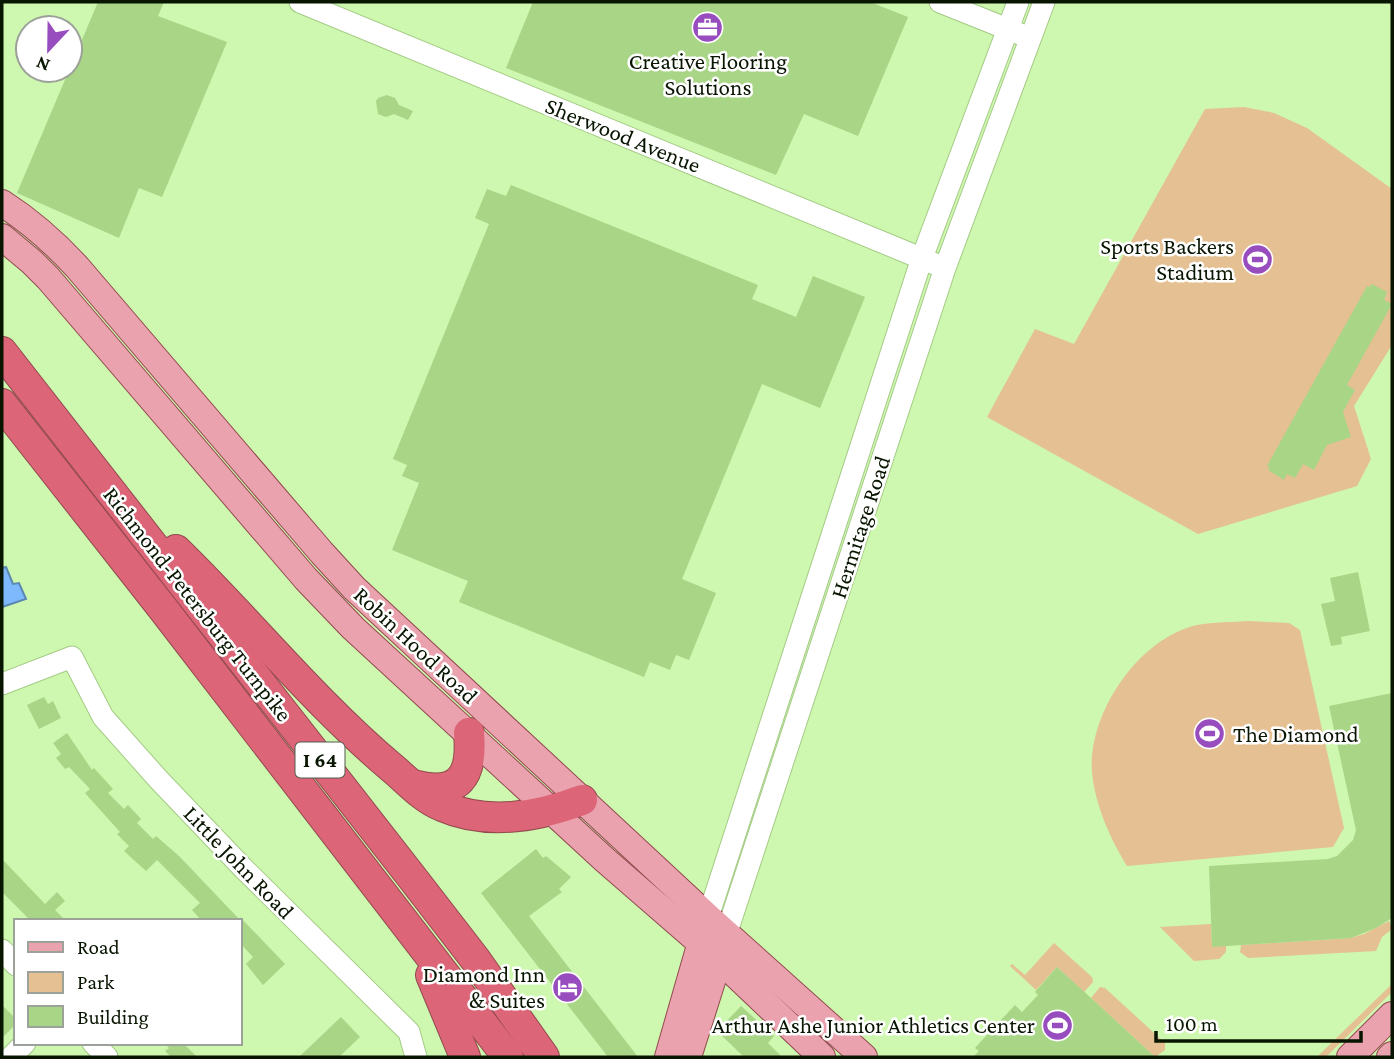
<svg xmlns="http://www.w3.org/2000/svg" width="1394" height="1059" viewBox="0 0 1394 1059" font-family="'Crimson Pro',serif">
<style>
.green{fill:#e5c092}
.water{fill:#7eb9fd;stroke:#5b88b1;stroke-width:2}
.building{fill:#a8d586}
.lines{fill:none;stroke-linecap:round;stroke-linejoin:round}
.minor-casing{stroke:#a4cb86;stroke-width:23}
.major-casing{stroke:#92494e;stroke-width:28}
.highway-casing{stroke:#92494e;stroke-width:32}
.minor{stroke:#fff;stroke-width:21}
.major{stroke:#eaa3ae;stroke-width:26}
.highway{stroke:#dc6578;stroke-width:30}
.labels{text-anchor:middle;stroke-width:5;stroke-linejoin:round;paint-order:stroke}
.shield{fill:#fff;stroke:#525b4c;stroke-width:2}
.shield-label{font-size:21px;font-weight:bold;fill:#081500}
.poi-label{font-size:23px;fill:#081500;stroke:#fff;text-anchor:end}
.street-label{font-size:23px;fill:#081500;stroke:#fff}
</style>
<rect width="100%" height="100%" fill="#cef7af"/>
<!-- green -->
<g class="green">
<path d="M1244,107L1274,113L1307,128L1392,189V345L1354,406L1371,459L1357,486L1198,534L987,417L1035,329L1074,344L1205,109Z"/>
<path d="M1250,621L1289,623L1300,630L1344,828L1333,847L1127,866C1110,838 1095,805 1092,772C1088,713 1139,638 1197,625C1214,622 1233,622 1250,621Z"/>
<path d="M1389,921L1392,929L1382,937L1376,951L1248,958L1240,952L1241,945L1351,938L1364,934Z"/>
<path d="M1211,924L1212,946H1226V952L1219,959L1194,961L1160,927Z"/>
<path d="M1054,943L1092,977L1093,982L1084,992L1057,967L1036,990L1010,966L1012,964L1025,975Z"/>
<path d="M1392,984V992L1326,1057H1317Z"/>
<path d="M1100,987L1105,988L1165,1043V1050L1155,1057L1091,998Z"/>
</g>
<!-- water -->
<path class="water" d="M6,567L13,584L19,583L26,599L2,607V568Z"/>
<!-- building -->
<g class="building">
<path d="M98,2H164L158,16L227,42L162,197L139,188L119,238L17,193Z"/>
<path d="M533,2H870L908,17L858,136L804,114L776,175L506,68Z"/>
<path d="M387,95L395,98L399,105L413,111L408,120L394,114L386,117L378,114L376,101L378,98Z"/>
<path d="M511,185L758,285L752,299L796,317L813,276L865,297L820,408L762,384L682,579L716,593L689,660L676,655L670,670L650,662L644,677L459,602L468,581L392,550L419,483L402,476L407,465L393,459L489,224L475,218L487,189L506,196Z"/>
<path d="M1372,284L1387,292L1384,300L1392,304L1347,385L1355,390L1343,412L1351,437L1327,445L1314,470L1303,464L1295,478L1287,474L1284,480L1268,470L1270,467L1267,466L1367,286L1370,287Z"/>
<path d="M1358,572L1370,631L1341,637L1342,644L1331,646L1321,604L1335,601L1330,578Z"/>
<path d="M1392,693V918L1376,928L1351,938L1212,947L1209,866L1328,859L1337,856L1353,840L1356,830L1329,706Z"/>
<path d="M44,697L48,704L53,701L61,718L39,729L27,705Z"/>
<path d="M67,733L92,770L94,768L113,789L108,793L124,809L128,805L141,819L137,823L153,839L156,836L179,856L240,920V917L285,964L263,985L246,964L253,957L240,943V921H202L192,910L200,903L157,860L146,871L124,851L129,846L117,834L120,832L85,793L90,789L69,767L65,769L56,758L61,754L53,743Z"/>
<path d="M536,849L543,858L546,856L571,877L559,889L562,892L529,916L638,1057H608L481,893Z"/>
<path d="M2,859L45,904L57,892L65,901L55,910L66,921H31L2,892Z"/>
<path d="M1057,967L1091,998L1155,1057H973L979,1051L975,1048L985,1037L1015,1005L1022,1012L1038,995L1035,992Z"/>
<path d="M2,1005L16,1019V1024L2,1038Z"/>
<path d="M741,1006L774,1036L768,1043L782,1057H744L719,1033L721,1027Z"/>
<path d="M341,1017L360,1037L339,1057H299Z"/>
<path d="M164,1043H183L197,1057H171L165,1051L169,1048Z"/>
</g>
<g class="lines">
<defs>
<g id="minor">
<path d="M300,2L935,264"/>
<path d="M940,2L1020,34"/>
<path d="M2,684L72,657L103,717L159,780L244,869L409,1032L416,1057"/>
<path d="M708,917L922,258L1018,2"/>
<path d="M722,947L945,268L1044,2"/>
<path d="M2,950L16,965"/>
<path d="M93,1043L107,1057"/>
<path d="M11,1057L25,1043"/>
</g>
<g id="major">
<path d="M2,203C30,221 54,242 77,267L322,553L354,588L708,917L864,1057"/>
<path d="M2,237L32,262L48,278L306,579L353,628L605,860L719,959L822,1057"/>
<path d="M668,1057L705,928"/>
<path d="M688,1057L719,959"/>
<path d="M1350,1057L1392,1015"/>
<path d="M1390,1057L1392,1055"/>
</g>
<g id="highway">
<path d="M2,352L414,880L475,959L544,1057"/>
<path d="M2,404L164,610L508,1057"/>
<path d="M176,550C249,621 313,701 391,767C407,780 422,798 442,806C488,826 537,817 582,800"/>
<path d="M413,785C459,797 473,777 469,733"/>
<path d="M431,975L465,1057"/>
</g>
</defs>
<!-- minor casing -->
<use href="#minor" class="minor-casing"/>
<!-- major casing -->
<use href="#major" class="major-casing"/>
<!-- highway casing -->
<use href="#highway" class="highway-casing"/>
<!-- minor -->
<use href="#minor" class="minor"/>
<!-- major -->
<use href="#major" class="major"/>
<!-- highway -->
<use href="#highway" class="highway"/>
</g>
<!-- icons -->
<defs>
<symbol id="office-disc" viewBox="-11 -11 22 22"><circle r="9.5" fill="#984dbf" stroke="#fff"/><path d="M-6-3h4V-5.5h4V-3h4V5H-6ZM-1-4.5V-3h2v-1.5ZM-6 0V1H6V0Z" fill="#fff"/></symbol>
<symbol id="stadium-disc" viewBox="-11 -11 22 22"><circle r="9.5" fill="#984dbf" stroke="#fff"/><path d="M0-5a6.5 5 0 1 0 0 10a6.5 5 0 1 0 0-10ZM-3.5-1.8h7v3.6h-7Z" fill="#fff"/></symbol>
<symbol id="hotel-disc" viewBox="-11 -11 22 22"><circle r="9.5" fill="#984dbf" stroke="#fff"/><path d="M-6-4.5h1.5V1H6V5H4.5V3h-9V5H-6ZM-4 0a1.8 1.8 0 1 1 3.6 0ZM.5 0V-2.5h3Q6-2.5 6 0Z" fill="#fff"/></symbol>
</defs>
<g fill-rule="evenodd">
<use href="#office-disc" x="690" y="10" width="35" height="35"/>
<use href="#stadium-disc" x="1240" y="242" width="35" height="35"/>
<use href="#stadium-disc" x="1192" y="716" width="35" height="35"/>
<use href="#hotel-disc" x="550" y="970" width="35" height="35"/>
<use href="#stadium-disc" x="1040" y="1008" width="35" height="35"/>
</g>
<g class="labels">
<!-- shield labels -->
<rect class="shield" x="295.5" y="742.5" width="49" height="35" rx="5"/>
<g class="shield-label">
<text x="320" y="767">I 64</text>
</g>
<!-- poi labels -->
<g class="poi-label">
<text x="708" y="69" text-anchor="middle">Creative Flooring<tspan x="708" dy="26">Solutions</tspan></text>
<text x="1234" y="254">Sports Backers<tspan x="1234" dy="26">Stadium</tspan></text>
<text x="1233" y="742" text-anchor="start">The Diamond</text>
<text x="545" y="982">Diamond Inn<tspan x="545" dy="26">&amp; Suites</tspan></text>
<text x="1035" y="1033">Arthur Ashe Junior Athletics Center</text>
</g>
<!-- street labels -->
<g class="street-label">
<text transform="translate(623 135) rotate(22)" y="8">Sherwood Avenue</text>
<text transform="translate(860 527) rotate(-72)" y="8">Hermitage Road</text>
<text transform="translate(198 604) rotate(52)" y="8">Richmond-Petersburg Turnpike</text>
<text transform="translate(416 645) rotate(43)" y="8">Robin Hood Road</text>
<text transform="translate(239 862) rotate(46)" y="8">Little John Road</text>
</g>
</g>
<!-- border -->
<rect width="1394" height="1059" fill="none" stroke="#081500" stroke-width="7"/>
<!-- legend -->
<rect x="14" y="919" width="228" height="126" fill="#ffffff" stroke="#9ca199" stroke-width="2"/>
<rect x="28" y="942" width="35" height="10" fill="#eaa3ae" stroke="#9ca199" stroke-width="2"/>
<text x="77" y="954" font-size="21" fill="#081500">Road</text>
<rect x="28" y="972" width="35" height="21" fill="#e5c092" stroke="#9ca199" stroke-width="2"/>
<text x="77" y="989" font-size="21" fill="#081500">Park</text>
<rect x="28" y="1006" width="35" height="21" fill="#a8d586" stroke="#9ca199" stroke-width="2"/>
<text x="77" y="1024" font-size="21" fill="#081500">Building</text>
<!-- north arrow -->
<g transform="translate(49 49) rotate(202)"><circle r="33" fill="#ffffff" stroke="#9ca199" stroke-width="2"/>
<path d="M0-5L12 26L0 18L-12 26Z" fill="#984dbf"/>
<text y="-10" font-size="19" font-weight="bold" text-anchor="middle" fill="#081500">N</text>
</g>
<!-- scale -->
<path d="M1156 1031v10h205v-10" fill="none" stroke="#081500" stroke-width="3.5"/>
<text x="1166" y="1031" font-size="21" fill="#081500" stroke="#ffffff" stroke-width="5" paint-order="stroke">100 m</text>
</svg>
